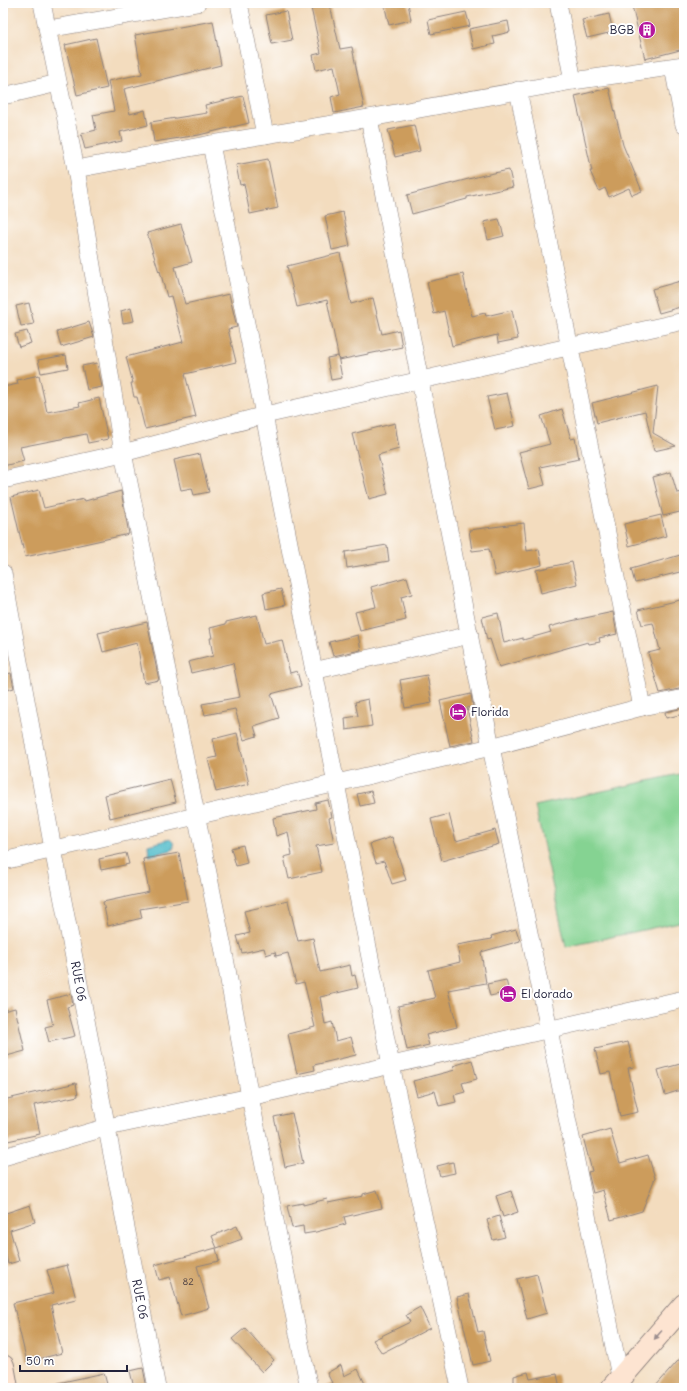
<svg xmlns="http://www.w3.org/2000/svg" width="687" height="1391" viewBox="0 0 687 1391" font-family="Delius,sans-serif">
<style>
.green{fill:#85d392;stroke:#547a66}
.water{fill:#4fbbc9;stroke:#386e82}
.building{fill:#cc9c5c}
.lines{fill:none;stroke-linecap:round;stroke-linejoin:round}
.street-casing{stroke:#8a7f7c;stroke-width:18}
.secondary-casing{stroke:#8a7f7c;stroke-width:24}
.street{stroke:#fff;stroke-width:17}
.secondary{stroke:#fde4d1;stroke-width:22}
.oneway{fill:#9a8d8e}
.labels{text-anchor:middle;stroke-width:4;stroke-linejoin:round;paint-order:stroke}
.number-label{font-size:10px;fill:#4c4043}
.poi-label{font-size:12px;fill:#22223b;stroke:#fff;text-anchor:start}
.street-label{font-size:12px;fill:#22223b;stroke:#fff}
</style>
<rect width="100%" height="100%" fill="#fff"/>
<filter id="ink" filterUnits="userSpaceOnUse"><feTurbulence type="fractalNoise" baseFrequency=".025" numOctaves="2"/><feDisplacementMap in="SourceGraphic" scale="8" xChannelSelector="R" yChannelSelector="G"/><feConvolveMatrix kernelMatrix="1 2 1 2 8 2 1 2 1" color-interpolation-filters="sRGB"/></filter>
<filter id="wash" filterUnits="userSpaceOnUse"><feTurbulence type="fractalNoise" baseFrequency=".012" numOctaves="4" result="noise"/><feDisplacementMap in="SourceGraphic" scale="16" xChannelSelector="R" yChannelSelector="G"/><feGaussianBlur stdDeviation="0.9" result="paint"/><feColorMatrix in="noise" values="0 0 0 0 0 0 0 0 0 0 0 0 0 0 0 0 0 1.4 0 .05"/><feComposite in="paint" operator="in"/></filter>
<g filter="url(#wash)">
<rect width="100%" height="100%" fill="#f3dcbe"/>
<!-- green -->
<path class="green" d="M684,773V921L566,947L535,806Z"/>
<!-- water -->
<path class="water" d="M170,839L173,842L174,847L172,850L149,856L148,845Z"/>
<g id="blocks">
<!-- building -->
<g class="building">
<path d="M384,3H408L411,20L389,25Z"/>
<path d="M644,3H684V49L645,59L632,6Z"/>
<path d="M330,5L340,49L352,47L364,107L334,113L331,97L340,94L334,66L316,70L313,55L321,53L311,8Z"/>
<path d="M286,11L292,40L272,44L266,15Z"/>
<path d="M466,12L470,26L431,34L428,20Z"/>
<path d="M609,14L613,32L587,38L582,20Z"/>
<path d="M213,21L221,65L124,89L130,114L145,110L148,125L120,132L122,141L85,149L81,134L96,130L93,115L114,111L108,81L142,74L135,35Z"/>
<path d="M508,21L510,32L493,36L495,44L473,49L469,29Z"/>
<path d="M96,38L107,88L77,95L65,45Z"/>
<path d="M609,88L623,145L642,191L632,195L629,188L609,197L605,188L599,191L590,171H592L575,96Z"/>
<path d="M243,96L249,123L199,135L154,142L151,122L207,113L205,105Z"/>
<path d="M414,125L420,151L395,157L388,130Z"/>
<path d="M268,159L278,208L250,214L244,184L240,185L236,165Z"/>
<path d="M509,170L513,187L467,197V199L412,214L407,195L484,175Z"/>
<path d="M343,212L350,246L332,250L325,216Z"/>
<path d="M499,219L504,236L488,240L484,222Z"/>
<path d="M181,224L192,262L175,267L185,304L229,294L237,327L228,329L236,362L185,374L196,417L145,429L137,397H134L131,383H133L126,357L183,342L171,296L167,297L160,271L159,272L147,233Z"/>
<path d="M340,253L351,304L373,298L382,334L399,330L402,347L339,360L327,300L297,307L287,266Z"/>
<path d="M463,274L472,316L485,313L486,316L512,310L518,339L498,343L497,335L452,346L444,311L434,314L427,282Z"/>
<path d="M684,280V291L680,293L684,306L659,313L652,289Z"/>
<path d="M29,303L34,324L21,326L16,306Z"/>
<path d="M131,308L134,321L123,323L121,311Z"/>
<path d="M89,322L94,337L61,347L57,332Z"/>
<path d="M27,331L31,343L19,347L15,334Z"/>
<path d="M66,355L68,368L41,373L38,360Z"/>
<path d="M338,356L342,378L331,380L327,358Z"/>
<path d="M97,363L102,387L87,390L82,366Z"/>
<path d="M39,375L47,412L80,406L79,403L99,398L108,439L88,443L86,434L20,447L24,461L3,466V387L18,384L17,380Z"/>
<path d="M658,386L653,433L676,446L654,451L645,411L597,423L592,403Z"/>
<path d="M507,393L515,426L495,430L487,397Z"/>
<path d="M562,409L571,439L575,438L579,459L540,467L545,485L529,489L519,452L550,444L541,416Z"/>
<path d="M395,423L399,449L378,455L388,494L369,499L352,434Z"/>
<path d="M200,454L209,492L194,495L192,488L181,490L174,460Z"/>
<path d="M671,472L677,493L684,492V511L663,516L653,477Z"/>
<path d="M39,490L44,508L84,499L85,501L121,491L129,534L25,557L11,497Z"/>
<path d="M661,515L666,536L629,546L624,524Z"/>
<path d="M524,523L527,551L539,549L542,565L495,576L489,549L472,551L469,530Z"/>
<path d="M387,545L389,561L347,568L345,552Z"/>
<path d="M684,554V571L635,583L631,569Z"/>
<path d="M572,562L577,584L541,593L536,570Z"/>
<path d="M407,577L412,594L401,597L406,620L360,631L355,612L376,607L371,587Z"/>
<path d="M281,589L285,605L266,609L263,593Z"/>
<path d="M684,599V688L660,693L648,653L660,650L653,623L642,625L638,610Z"/>
<path d="M613,612L617,634L599,638L600,642L589,644L588,642L499,667L490,639L487,640L482,617L498,613L504,643L523,638V640L551,632L549,627L571,621Z"/>
<path d="M257,615L264,644L282,640L290,673L297,671L301,686L271,694L279,718L254,726L257,736L244,740L235,709L205,715L202,704L240,697L233,663L191,673L188,662L213,656L210,638H212L210,628L226,624V622Z"/>
<path d="M147,622L159,680L144,683L137,643L103,652L98,633Z"/>
<path d="M358,635L361,650L333,656L329,642Z"/>
<path d="M11,673L14,688L3,691V675Z"/>
<path d="M427,675L432,703L405,708L400,680Z"/>
<path d="M471,694L473,707L467,708L474,741L450,746L440,701Z"/>
<path d="M368,699L372,726L346,730L345,718L358,716L355,702Z"/>
<path d="M684,708V714L666,718L665,712Z"/>
<path d="M237,733L249,784L216,792L208,759L217,757L213,739Z"/>
<path d="M170,779L176,802L110,818L105,795Z"/>
<path d="M371,791L374,803L360,806L357,794Z"/>
<path d="M328,800L332,817L329,818L334,843L316,846L322,872L289,879L284,857L292,855L288,832L276,836L273,818L316,809L315,803Z"/>
<path d="M449,814L456,841L495,830L499,844L442,861L431,819Z"/>
<path d="M392,837L406,880L392,884L384,861L376,863L370,844Z"/>
<path d="M243,845L247,863L236,866L231,848Z"/>
<path d="M126,853L129,864L101,870L99,859Z"/>
<path d="M179,853L188,901L140,909L142,918L108,926L103,902L149,892L143,859Z"/>
<path d="M288,901L298,941L313,938L320,972L350,965L352,976L355,975L358,988L320,997L325,1024L332,1022L336,1041L351,1037L356,1055L314,1065L315,1070L297,1074L288,1034L315,1027L304,982L296,984L288,953L276,956L275,952L266,955L264,948L242,953L237,936L250,933L244,911Z"/>
<path d="M516,929L520,941L481,952L486,983L448,990L457,1027L426,1035L429,1045L407,1050L398,1006L435,998L428,970L460,962L457,945L492,939L491,936Z"/>
<path d="M506,980L509,992L490,996L487,984Z"/>
<path d="M71,994L73,1005L67,1007L75,1036L49,1042L45,1027L53,1025L47,1000Z"/>
<path d="M15,1008L25,1051L3,1057V1011Z"/>
<path d="M628,1042L634,1067L628,1068L638,1112L620,1116L610,1072L601,1074L595,1049Z"/>
<path d="M472,1060L477,1079L462,1083L465,1092L454,1095L456,1102L439,1106L435,1091L417,1096L413,1081L455,1070L453,1066Z"/>
<path d="M684,1063V1089L665,1095L658,1070Z"/>
<path d="M76,1083L78,1096L34,1105L40,1134L3,1142V1100Z"/>
<path d="M292,1113L303,1163L285,1167L274,1117Z"/>
<path d="M610,1129L620,1163L648,1155L655,1178L642,1211L611,1220L603,1190L593,1193L588,1172L592,1171L583,1137Z"/>
<path d="M453,1162L455,1173L440,1176L437,1166Z"/>
<path d="M377,1190L382,1208L344,1217L346,1224L316,1232L304,1234L303,1226L292,1228L287,1206L303,1203V1205L327,1199L328,1203L363,1196V1194Z"/>
<path d="M511,1191L518,1212L503,1217L496,1196Z"/>
<path d="M30,1205L35,1222L10,1230L19,1261L8,1264L3,1244V1214Z"/>
<path d="M499,1216L505,1237L493,1240L487,1220Z"/>
<path d="M237,1226L242,1239L217,1248L212,1236Z"/>
<path d="M216,1248L219,1261L197,1266L209,1308L181,1316L170,1277L159,1280L155,1265Z"/>
<path d="M67,1265L76,1299L51,1305L62,1353L27,1362L13,1303L54,1293L47,1270Z"/>
<path d="M537,1274L547,1313L527,1319L517,1279Z"/>
<path d="M469,1294L478,1332L483,1331L490,1361L473,1365L457,1297Z"/>
<path d="M420,1307L430,1328L382,1353L373,1340L410,1322L406,1315Z"/>
<path d="M245,1328L274,1360L262,1372L232,1339Z"/>
<path d="M684,1354V1388H654Z"/>
<path d="M341,1365L344,1376L358,1369L367,1388H322L332,1383L327,1373Z"/>
<path d="M143,1368L147,1388H134L130,1371Z"/>
<path d="M528,1372L530,1379L557,1374L560,1388H514V1376Z"/>
<path d="M104,1373L108,1388H58V1383Z"/>
</g>
</g>
</g>
<g filter="url(#ink)">
<use href="#blocks" fill-opacity="0" stroke="#8a7f7c" stroke-width="1"/>
<g class="lines">
<defs>
<g id="street">
<path d="M42,3L76,169L123,453L223,947L250,1097L309,1388"/>
<path d="M239,3L265,135"/>
<path d="M558,3L573,81"/>
<path d="M48,29L197,3"/>
<path d="M673,67L684,125"/>
<path d="M518,90L642,707"/>
<path d="M3,96L58,83"/>
<path d="M369,118L491,747L622,1386"/>
<path d="M211,144L391,1065L460,1388"/>
<path d="M76,169L211,144L369,118L573,81L684,65"/>
<path d="M3,480L123,453L265,415L684,321"/>
<path id="s1" d="M3,573L53,849L157,1388"/>
<path d="M313,671L470,635"/>
<path d="M3,861L491,747L642,707L684,698"/>
<path d="M3,1157L108,1127L250,1097L684,999"/>
</g>
<g id="secondary">
<path d="M3,1366L7,1388"/>
<path d="M612,1388L684,1305"/>
</g>
</defs>
<!-- street casing -->
<use href="#street" class="street-casing"/>
<!-- secondary casing -->
<use href="#secondary" class="secondary-casing"/>
<!-- street -->
<use href="#street" class="street"/>
<!-- secondary -->
<use href="#secondary" class="secondary"/>
</g>
<!-- one-way arrows -->
<defs><path id="oneway-solid" d="M-6-.8H1V-3.2L6.5 0L1 3.2V.8H-6Z"/></defs>
<use class="oneway" href="#oneway-solid" transform="translate(658 1335) rotate(131)"/>
</g>
<!-- icons -->
<defs>
<symbol id="building-disc" viewBox="-11 -11 22 22"><circle r="9.5" fill="#b5179e" stroke="#fff"/><path d="M-4-6H4V6H1V3H-1V6H-4ZM-2.5-4.3h1.7v1.8h-1.7ZM.8-4.3h1.7v1.8H.8ZM-2.5-1h1.7V.8h-1.7ZM.8-1h1.7V.8H.8Z" fill="#fff"/></symbol>
<symbol id="hotel-disc" viewBox="-11 -11 22 22"><circle r="9.5" fill="#b5179e" stroke="#fff"/><path d="M-6-4.5h1.5V1H6V5H4.5V3h-9V5H-6ZM-4 0a1.8 1.8 0 1 1 3.6 0ZM.5 0V-2.5h3Q6-2.5 6 0Z" fill="#fff"/></symbol>
</defs>
<g fill-rule="evenodd">
<use href="#building-disc" x="637" y="20" width="20" height="20"/>
<use href="#hotel-disc" x="448" y="702" width="20" height="20"/>
<use href="#hotel-disc" x="498" y="984" width="20" height="20"/>
</g>
<g class="labels">
<!-- number labels -->
<g class="number-label">
<text x="188" y="1285">82</text>
</g>
<!-- poi labels -->
<g class="poi-label">
<text x="634" y="34" text-anchor="end">BGB</text>
<text x="471" y="716">Florida</text>
<text x="521" y="998">El dorado</text>
</g>
<!-- street labels -->
<g class="street-label">
<text dy="4" stroke="none"><textPath href="#s1" startOffset="415">RUE 06</textPath></text>
<text dy="4" stroke="none"><textPath href="#s1" startOffset="739">RUE 06</textPath></text>
</g>
</g>
<!-- margin -->
<rect width="687" height="1391" fill="none" stroke="#fff" stroke-width="16"/>
<!-- scale -->
<path d="M20 1365v6h107v-6" fill="none" stroke="#22223b" stroke-width="2"/>
<text x="26" y="1365" font-size="12" fill="#22223b" stroke="#ffffff" stroke-width="3" paint-order="stroke">50 m</text>
</svg>
